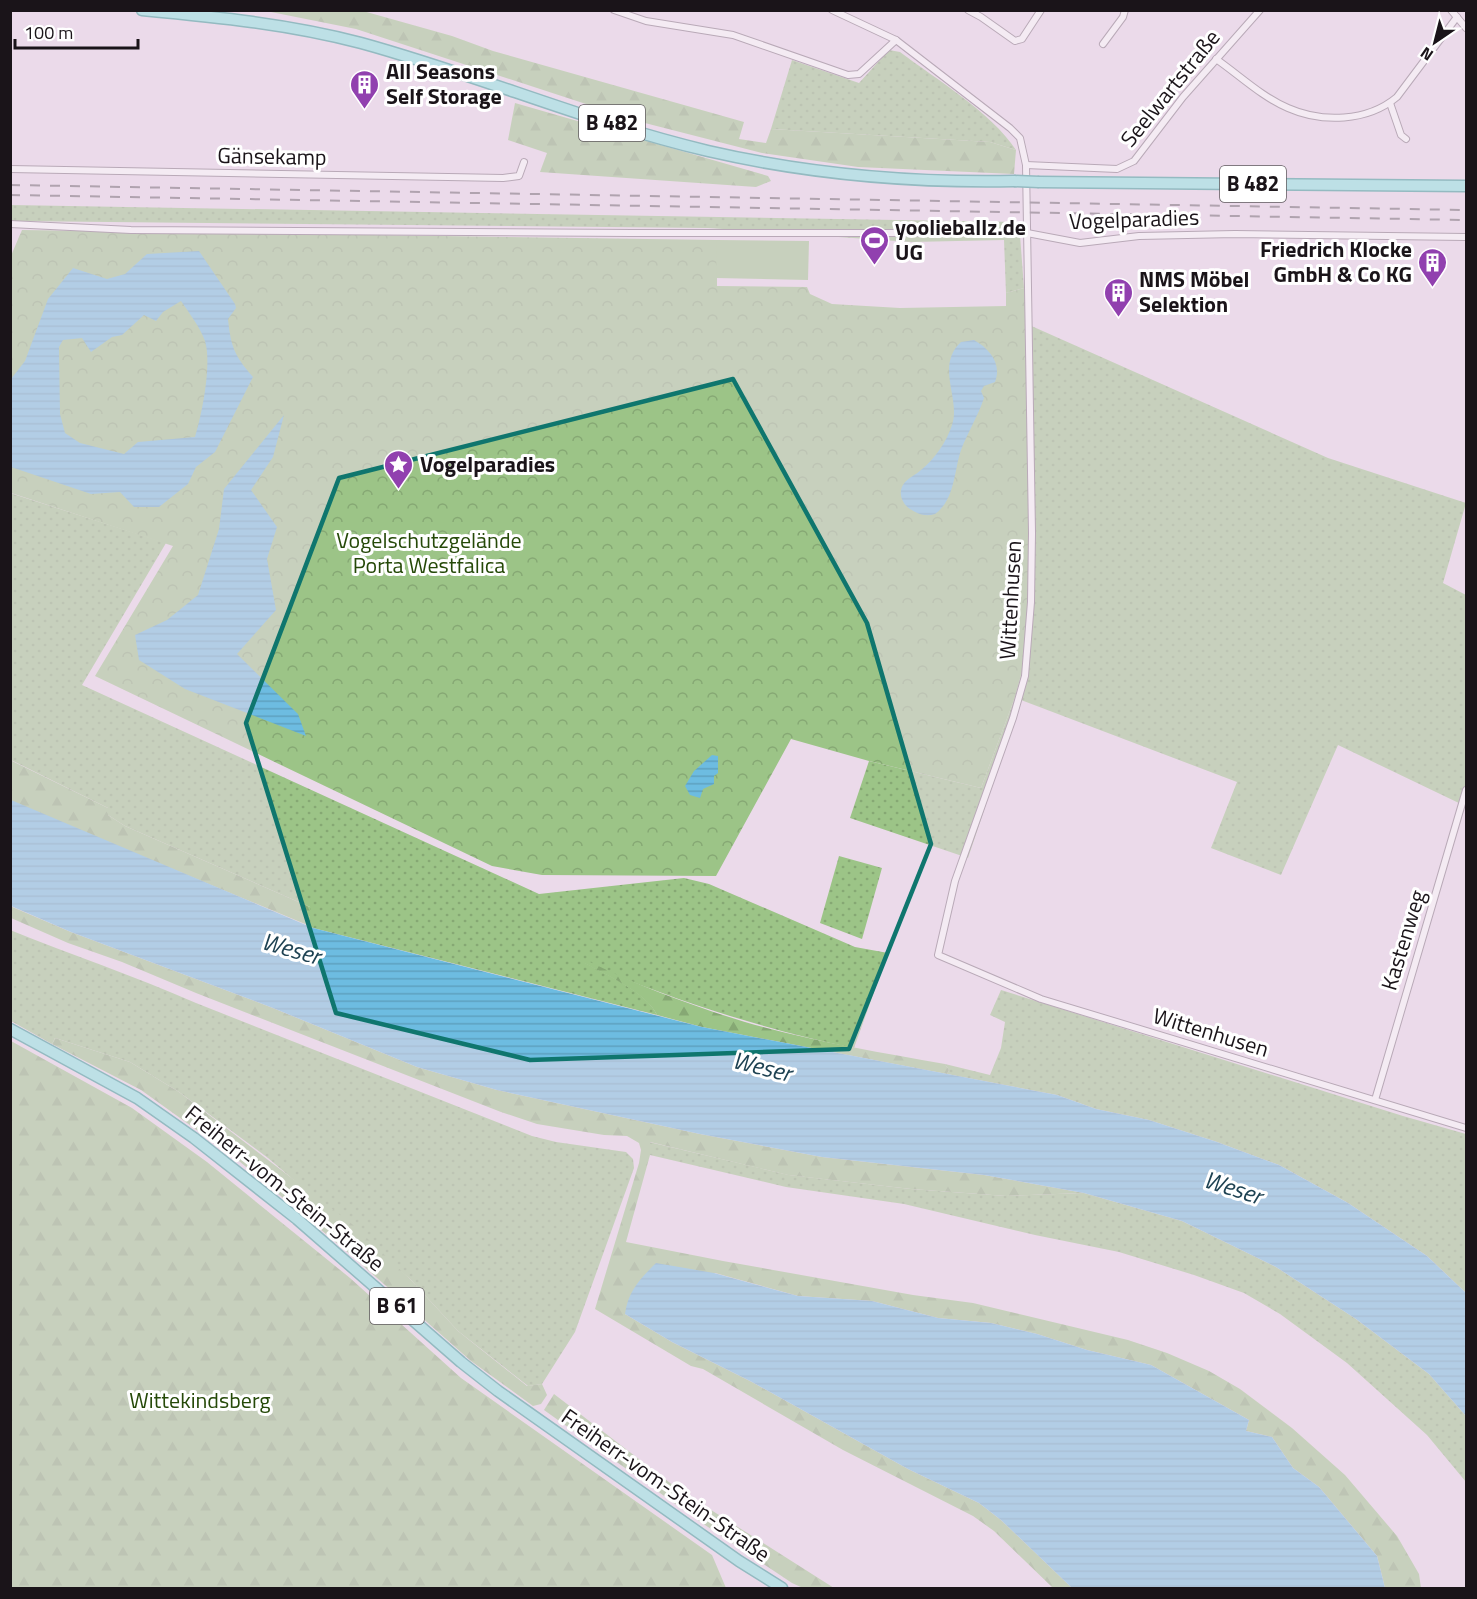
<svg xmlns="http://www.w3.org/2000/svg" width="1477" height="1599" viewBox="0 0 1477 1599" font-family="'Titillium Web',sans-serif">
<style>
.grass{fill:url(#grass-dots)}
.forest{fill:url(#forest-firs)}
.park{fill:url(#park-crowns)}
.pitch{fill:#9cc487}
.water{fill:url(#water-rules);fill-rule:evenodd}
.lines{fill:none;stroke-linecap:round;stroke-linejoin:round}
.minor-casing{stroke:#7d6e7c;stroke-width:8}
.primary-casing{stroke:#2a9390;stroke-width:13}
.minor{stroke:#fff;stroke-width:6}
.primary{stroke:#85e7e3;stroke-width:10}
.rail{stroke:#695f68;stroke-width:2;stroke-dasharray:10 10;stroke-linecap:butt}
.primary-bridge-casing{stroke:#2a9390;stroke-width:13;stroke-linecap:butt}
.primary-bridge{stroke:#85e7e3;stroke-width:10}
.marked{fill:none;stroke:#0f766e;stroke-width:4.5;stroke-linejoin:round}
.labels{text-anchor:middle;stroke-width:6;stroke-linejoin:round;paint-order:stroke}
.shield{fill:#fff;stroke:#5f5a5e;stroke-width:1.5}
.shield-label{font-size:21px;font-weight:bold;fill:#1a1419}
.poi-label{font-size:22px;font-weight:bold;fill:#1a1419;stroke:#fff;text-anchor:start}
.street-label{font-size:22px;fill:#1a1419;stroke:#fff}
.park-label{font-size:22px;fill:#254908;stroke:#fff}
.water-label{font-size:24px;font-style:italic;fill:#1e4252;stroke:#fff}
</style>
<defs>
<pattern id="grass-dots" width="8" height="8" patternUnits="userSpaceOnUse" patternTransform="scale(1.5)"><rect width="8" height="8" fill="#9cc487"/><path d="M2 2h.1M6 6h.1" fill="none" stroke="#86a874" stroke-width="1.8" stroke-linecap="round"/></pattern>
<pattern id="forest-firs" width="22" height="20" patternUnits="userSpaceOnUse" patternTransform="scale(1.5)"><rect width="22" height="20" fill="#9cc487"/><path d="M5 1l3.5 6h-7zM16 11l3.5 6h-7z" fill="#86a874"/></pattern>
<pattern id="park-crowns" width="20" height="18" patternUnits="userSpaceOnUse" patternTransform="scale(1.5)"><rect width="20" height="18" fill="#9cc487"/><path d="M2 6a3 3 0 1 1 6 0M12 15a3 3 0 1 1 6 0" fill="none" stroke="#86a874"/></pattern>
<pattern id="water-rules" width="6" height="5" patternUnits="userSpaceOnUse" patternTransform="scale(1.5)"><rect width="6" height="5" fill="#6dbce1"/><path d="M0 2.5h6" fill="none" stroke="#5ea1c0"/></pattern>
</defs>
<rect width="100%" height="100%" fill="#ebdaea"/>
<!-- grass -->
<g class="grass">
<path d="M889,50L900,52C937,80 990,111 1016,150L990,142L771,129L792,60L859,83Z"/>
<path d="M11,205L1019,222L1024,288L1006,293L1004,240L911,242L708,228L11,221Z"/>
<path d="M1027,324L1328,458L1466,503L1443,583L1466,595V794L1463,805L1338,745L1281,875L1211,848L1237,782L1021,700L968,858L850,818L869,761L981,788L1015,697L1023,668L1029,599Z"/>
<path d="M10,493L166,543L82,685L539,894L684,878L709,884L855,947L888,953L854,1048C758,1028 674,1000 583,962C605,974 647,992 657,1015L313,928L305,924L310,916V907L125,826L108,815V808L11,760Z"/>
<path d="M839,856L882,868L862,939L820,923Z"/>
<path d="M10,930C72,955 135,976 196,1003L532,1136L556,1142L626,1152L633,1159L634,1168L575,1332L542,1384L528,1386L458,1331L410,1279L268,1158L179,1092L130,1062L55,1038L52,1044L11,1021Z"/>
<path d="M1001,990L1403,1116L1466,1134V1293L1427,1256L1348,1203L1279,1165L1217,1142L1149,1120L1096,1109L1057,1095L947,1074L949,1070L945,1064L990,1075L1001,1048L1005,1022L990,1015Z"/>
<path d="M649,1142L789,1175L911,1189L1006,1196L1084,1193L1182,1221L1276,1267L1356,1319L1429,1374L1466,1416V1482L1427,1435L1347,1363L1280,1314L1244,1293L1194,1275L1119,1252L1035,1235L904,1204L786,1187L650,1155Z"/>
</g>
<!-- forest -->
<g class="forest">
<path d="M266,11H363L452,36L493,51L744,122L739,139L766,143L771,129L990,142L1016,150L1014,174L858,167L762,153L641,122L356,29Z"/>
<path d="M515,103L768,176L771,181L756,187L540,172L547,153L508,140Z"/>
<path d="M10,760L108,808V815L125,826L310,907V916L305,924L16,804L11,800Z"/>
<path d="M10,906L71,932L273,1008L417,1067L497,1090L700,1134L822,1157L984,1175L1084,1193L1006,1196L911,1189L788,1175L650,1142V1155L626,1242L723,1261L913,1295L973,1303L1128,1340L1167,1353L1209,1371L1240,1389L1292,1428L1345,1475L1397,1536L1419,1574L1421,1588H1385L1377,1556L1319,1487L1293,1468L1272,1437L1246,1431L1249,1420L1151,1365L1087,1350L1037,1334L991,1323L938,1318L872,1301L798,1296L715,1273L625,1314L672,1342L752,1382L908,1469L979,1503L1001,1520L1072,1588H1053L994,1531L973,1516L843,1450L703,1369L691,1366L595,1309L639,1163L641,1150L639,1143L627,1136L604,1135L537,1124L501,1112L196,993L122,962L68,943L11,918Z"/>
<path d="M588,961C639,986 690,1005 745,1022C810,1041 878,1052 945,1064L949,1070L947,1074L702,1027L657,1015C646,992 604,974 582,962Z"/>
<path d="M55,1038L130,1062L179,1092L352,1224L410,1279L458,1331L527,1386L542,1384L547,1395L541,1404L533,1406L471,1361L351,1255L233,1156L141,1090L52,1044Z"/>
<path d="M11,1041L132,1108L207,1162L350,1278L461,1378L712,1555L726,1588H11Z"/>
<path d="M554,1394L678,1489L834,1588H803L792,1583L702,1523L544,1410Z"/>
</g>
<!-- park -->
<path class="park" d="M22,230L717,240V286L807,287L810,294L832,304L900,308L1006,306V293L1024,288L1027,324L1029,599L1023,668L1015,697L981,788L869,761L791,739L716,876L542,875L492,866L95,676L173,546L11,493L10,258Z"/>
<!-- pitch -->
<path class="pitch" d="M717,240L809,241L808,280L716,278Z"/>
<!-- water -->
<g class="water">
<path d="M199,251L235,304L236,308L228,319C231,347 234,355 253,377L215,452L196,467L188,484L159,507H134L120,492L91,494L11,467V379L25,361L48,299L73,268L107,279L125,274L147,254ZM181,301C189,313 200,327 205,341C212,364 202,414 195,437L138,442L124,454L80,443L65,433L60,414L59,347L63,340L82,338L91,352L112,337L122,335L144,315L156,321L163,312Z"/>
<path d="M974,340C990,349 1002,364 995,382L984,386L981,391L984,398C978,416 968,432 961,450C954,471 955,500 935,514C925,517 918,514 910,509C902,504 898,493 903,485C907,478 916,475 921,470C934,460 947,441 952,425C961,399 935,366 961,342Z"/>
<path d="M284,415L273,457L251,490L277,527L267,559L276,610L237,654L298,714L306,736L185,689L139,660L135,635L167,620L198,595L219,529L224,489Z"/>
<path d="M712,755L718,756V773L714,776V784L703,789L700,798L690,795L685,786L694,771Z"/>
<path d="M11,800L313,928L702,1027L1057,1095L1096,1109L1149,1120L1217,1142L1279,1165L1348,1203L1427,1256L1466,1293V1416L1429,1374L1356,1319L1276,1267L1182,1221L1084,1193L984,1175L822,1157L700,1134L497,1090L417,1067L273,1008L71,932L11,906Z"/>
<path d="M656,1263L714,1273L798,1296L872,1301L938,1318L991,1323L1037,1334L1087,1350L1151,1365L1249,1420L1246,1431L1272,1437L1293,1468L1319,1487L1377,1556L1385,1588H1072L1001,1520L979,1503L908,1469L752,1382L672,1342L625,1314C628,1291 640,1279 656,1263Z"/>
</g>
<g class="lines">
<defs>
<g id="minor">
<path d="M614,10L646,21L733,35L848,75L859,74L896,40"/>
<path d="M832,10L896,40L1010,128L1020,138L1026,165L1032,533L1031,602L1025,676L1013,718L955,881L938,955L1041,999L1466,1128"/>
<path d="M968,10L981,17L1015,41L1022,39L1041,10"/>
<path d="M1451,10L1466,28"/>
<path d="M1103,44L1123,17L1125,10"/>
<path d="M1216,59C1239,75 1262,97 1288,108C1322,123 1367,122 1397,97L1457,17"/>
<path d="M1390,103L1401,135L1406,139"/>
<path d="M1026,165L1117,169L1134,161L1183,97L1260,10"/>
<path d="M10,169L503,178L519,176L524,162"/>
<path d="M10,224L131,230L633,233H1027L1080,243L1139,236L1235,234L1466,237"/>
<path d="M1375,1100L1466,790"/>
</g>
<g id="primary">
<path d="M142,10C216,17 289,24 361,43C478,75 590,123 708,151C808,174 910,183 1014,181"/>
<path d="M1039,182L1466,186"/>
<path d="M10,1029L137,1098L194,1138L297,1219L461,1362L498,1391L739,1561L782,1588"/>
</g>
</defs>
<!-- minor casing -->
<use href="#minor" class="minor-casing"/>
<!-- primary casing -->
<use href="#primary" class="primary-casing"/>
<!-- minor -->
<use href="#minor" class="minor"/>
<!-- primary -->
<use href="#primary" class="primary"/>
<!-- rail -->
<g class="rail">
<path d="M10,185L1466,210"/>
<path d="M10,195L1466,220"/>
</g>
<defs>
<path id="primary-bridge" d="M1014,181L1039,182"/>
</defs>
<!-- primary-bridge casing -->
<use href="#primary-bridge" class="primary-bridge-casing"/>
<!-- primary-bridge -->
<use href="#primary-bridge" class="primary-bridge"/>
</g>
<!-- marked area -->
<path d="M0 0H1477V1599H0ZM733,379L867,623L931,844L849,1049L530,1060L336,1013L246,723L339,478Z" fill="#ebdaea" fill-opacity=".55" fill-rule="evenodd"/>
<path class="marked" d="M733,379L867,623L931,844L849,1049L530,1060L336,1013L246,723L339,478Z"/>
<!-- icons -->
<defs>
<symbol id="building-pin" viewBox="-11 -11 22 30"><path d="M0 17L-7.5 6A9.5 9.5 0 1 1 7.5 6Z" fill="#9140af" stroke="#fff"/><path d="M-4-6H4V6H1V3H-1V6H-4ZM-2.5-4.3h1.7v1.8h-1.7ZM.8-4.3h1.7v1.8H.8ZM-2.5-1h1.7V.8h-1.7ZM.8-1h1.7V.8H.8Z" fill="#fff"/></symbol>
<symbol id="stadium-pin" viewBox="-11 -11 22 30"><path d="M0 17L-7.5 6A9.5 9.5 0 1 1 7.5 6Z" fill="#9140af" stroke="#fff"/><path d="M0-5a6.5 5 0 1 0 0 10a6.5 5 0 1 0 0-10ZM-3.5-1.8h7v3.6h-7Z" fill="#fff"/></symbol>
<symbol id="sight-pin" viewBox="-11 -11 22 30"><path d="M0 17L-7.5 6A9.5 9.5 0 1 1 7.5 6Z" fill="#9140af" stroke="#fff"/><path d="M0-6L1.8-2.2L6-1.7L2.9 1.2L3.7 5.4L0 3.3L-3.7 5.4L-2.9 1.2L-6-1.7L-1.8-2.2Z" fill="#fff"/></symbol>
</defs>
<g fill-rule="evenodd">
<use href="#building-pin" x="348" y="68" width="33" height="45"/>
<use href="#stadium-pin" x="858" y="224" width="33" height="45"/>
<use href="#building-pin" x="1416" y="246" width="33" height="45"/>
<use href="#building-pin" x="1102" y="276" width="33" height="45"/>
<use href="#sight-pin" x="382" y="448" width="33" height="45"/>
</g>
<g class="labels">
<!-- shield labels -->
<g class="shield">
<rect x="579" y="105" width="66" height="36" rx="4.5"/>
<rect x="1220" y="166" width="66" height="36" rx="4.5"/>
<rect x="370" y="1288" width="54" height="36" rx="4.5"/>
</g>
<g class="shield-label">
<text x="612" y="130">B 482</text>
<text x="1253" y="191">B 482</text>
<text x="397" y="1313">B 61</text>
</g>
<!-- poi labels -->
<g class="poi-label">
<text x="386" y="79">All Seasons<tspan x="386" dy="25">Self Storage</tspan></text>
<text x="895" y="235">yoolieballz.de<tspan x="895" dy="25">UG</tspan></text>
<text x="1412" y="257" text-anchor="end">Friedrich Klocke<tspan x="1412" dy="25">GmbH &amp; Co KG</tspan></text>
<text x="1139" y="287">NMS Möbel<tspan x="1139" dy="25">Selektion</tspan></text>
<text x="420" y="472">Vogelparadies</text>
</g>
<!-- street labels -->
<g class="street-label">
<text transform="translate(1170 88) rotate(-51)" y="8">Seelwartstraße</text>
<text transform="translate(272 156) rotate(1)" y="8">Gänsekamp</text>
<text transform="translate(1134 219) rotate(-2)" y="8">Vogelparadies</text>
<text transform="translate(1010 600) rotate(-87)" y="8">Wittenhusen</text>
<text transform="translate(1403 940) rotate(-73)" y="8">Kastenweg</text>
<text transform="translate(1211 1032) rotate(17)" y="8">Wittenhusen</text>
<text transform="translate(285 1188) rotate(39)" y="8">Freiherr-vom-Stein-Straße</text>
<text transform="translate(666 1485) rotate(35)" y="8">Freiherr-vom-Stein-Straße</text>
</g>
<!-- park labels -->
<g class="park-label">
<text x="429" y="548">Vogelschutzgelände<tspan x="429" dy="25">Porta Westfalica</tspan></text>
<text x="200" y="1408">Wittekindsberg</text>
</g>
<!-- water labels -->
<g class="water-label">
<text transform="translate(291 949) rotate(16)" y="8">Weser</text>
<text transform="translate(762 1067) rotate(14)" y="8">Weser</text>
<text transform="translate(1233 1188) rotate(18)" y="8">Weser</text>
</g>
</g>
<!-- border -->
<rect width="1477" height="1599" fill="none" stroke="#1a1419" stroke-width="24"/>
<!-- north arrow -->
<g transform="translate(1435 42) rotate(215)" stroke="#ffffff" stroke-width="4.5" paint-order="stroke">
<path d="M0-4.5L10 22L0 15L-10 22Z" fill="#1a1419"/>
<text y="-9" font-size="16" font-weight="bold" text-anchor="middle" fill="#1a1419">N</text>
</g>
<!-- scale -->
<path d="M15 39v9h123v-9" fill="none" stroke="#1a1419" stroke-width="3"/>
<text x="24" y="39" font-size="18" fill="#1a1419" stroke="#ffffff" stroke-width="4.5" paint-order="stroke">100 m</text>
</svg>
